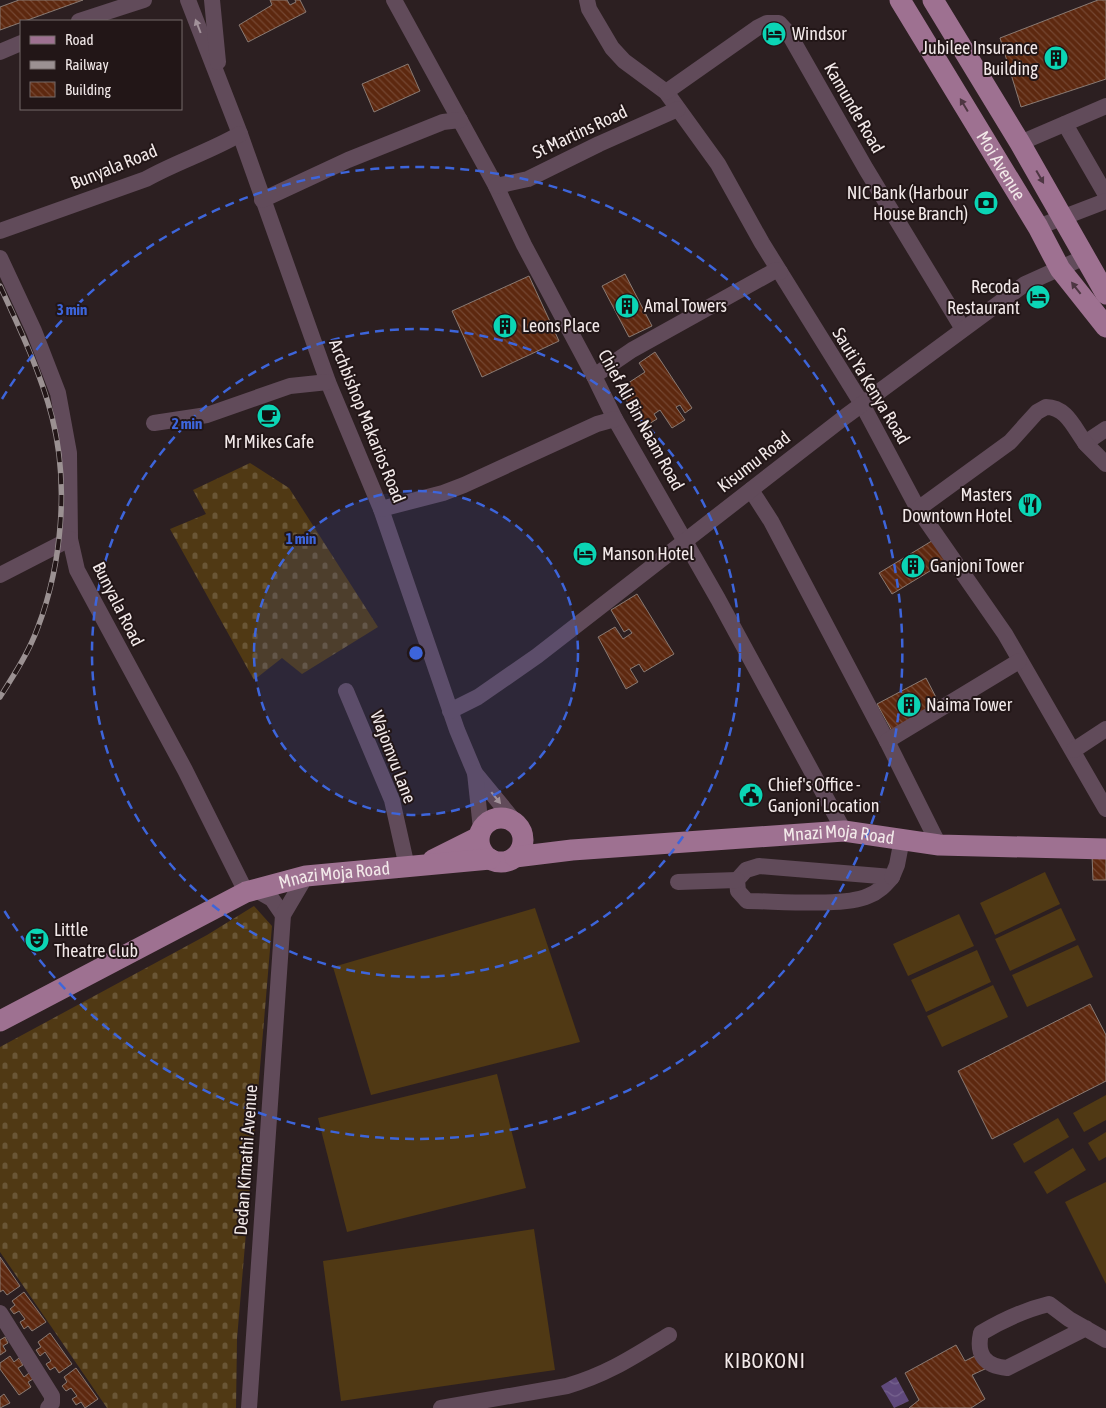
<svg xmlns="http://www.w3.org/2000/svg" width="1106" height="1408" viewBox="0 0 1106 1408" font-family="'Asap Condensed',sans-serif">
<style>
.cemetery{fill:url(#cemetery-stones)}
.pitch{fill:#503914}
.water{fill:url(#water-waves)}
.building{fill:url(#building-back-hatch);stroke:#897a73}
.lines{fill:none;stroke-linecap:round;stroke-linejoin:round}
.minor{stroke:#614b5a;stroke-width:16}
.major{stroke:#9e7191;stroke-width:21}
.rail-casing{stroke:#9b9192;stroke-width:5.5}
.rail{stroke:#221617;stroke-width:4;stroke-dasharray:11;stroke-linecap:butt}
.oneway{fill:#a2929a}
.oneway2{fill:#4d3642}
.ring{fill:none;stroke:#3d65db;stroke-width:2.5;stroke-dasharray:9 6}
.labels{text-anchor:middle;stroke-width:4;stroke-linejoin:round;paint-order:stroke}
.poi-label{font-size:18px;fill:#f2e9e9;stroke:#221617;text-anchor:start}
.street-label{font-size:18px;fill:#f2e9e9;stroke:#221617}
.quarter-label{font-size:20px;letter-spacing:1px;fill:#f2e9e9;stroke:#221617}
.centre{fill:#3d65db;stroke:#221617;stroke-width:2.5}
.ring-label{font-size:15px;text-anchor:middle;font-weight:bold;fill:#3d65db;stroke:#221617;stroke-width:4;stroke-linejoin:round;paint-order:stroke}
</style>
<defs>
<pattern id="cemetery-stones" width="16" height="16" patternUnits="userSpaceOnUse" patternTransform="scale(1.25)"><rect width="16" height="16" fill="#503914"/><path d="M2 7V4a2 2 0 0 1 4 0v3zM10 15v-3a2 2 0 0 1 4 0v3z" fill="#6a5636"/></pattern>
<pattern id="water-waves" width="16" height="10" patternUnits="userSpaceOnUse" patternTransform="scale(1.25)"><rect width="16" height="10" fill="#60497c"/><path d="M0 5q4-4 8 0t8 0" fill="none" stroke="#77638f"/></pattern>
<pattern id="building-back-hatch" width="6" height="6" patternUnits="userSpaceOnUse" patternTransform="scale(1.25)"><rect width="6" height="6" fill="#5d280f"/><path d="M-1 5l2 2M0 0l6 6M5-1l2 2" fill="none" stroke="#754732"/></pattern>
</defs>
<rect width="100%" height="100%" fill="#2c1f21"/>
<!-- cemetery -->
<g class="cemetery">
<path d="M250,463L289,488L378,627L302,674L282,658L254,680L170,529L206,514L193,490Z"/>
<path d="M254,906L272,926L237,1339L236,1408H107L0,1252V1047L207,935Z"/>
</g>
<!-- pitch -->
<g class="pitch">
<path d="M1045,872L1060,904L995,935L980,903Z"/>
<path d="M535,908L580,1042L371,1095L333,967Z"/>
<path d="M1061,908L1076,940L1010,971L995,939Z"/>
<path d="M959,914L974,946L908,976L893,944Z"/>
<path d="M1078,945L1093,977L1027,1007L1012,975Z"/>
<path d="M977,950L991,982L926,1012L911,980Z"/>
<path d="M993,985L1008,1017L942,1047L927,1016Z"/>
<path d="M497,1074L526,1188L347,1232L318,1118Z"/>
<path d="M1106,1095V1120L1084,1132L1073,1113Z"/>
<path d="M1058,1118L1069,1137L1024,1163L1013,1144Z"/>
<path d="M1106,1132V1157L1099,1161L1088,1143Z"/>
<path d="M1073,1148L1086,1170L1047,1194L1034,1172Z"/>
<path d="M1106,1182V1284L1065,1202Z"/>
<path d="M534,1229L555,1370L341,1401L323,1261Z"/>
</g>
<!-- water -->
<path class="water" d="M896,1377L909,1401L894,1408L881,1386Z"/>
<!-- building -->
<g class="building">
<path d="M19,0H83L0,30V7Z"/>
<path d="M270,0H287L290,5L296,2L295,0H300L306,12L248,42L239,25L272,5Z"/>
<path d="M1098,0H1106V79L1021,107L1000,38Z"/>
<path d="M408,64L420,91L374,112L362,84Z"/>
<path d="M625,274L652,326L629,337L602,286Z"/>
<path d="M529,276L559,341L482,377L452,311Z"/>
<path d="M655,352L692,408L685,413L680,405L676,407L685,420L672,428L660,410L654,414L657,419L644,427L619,389L645,372L639,363Z"/>
<path d="M935,539L948,560L892,594L879,573Z"/>
<path d="M637,594L674,654L644,672L639,664L630,669L638,682L626,689L598,637L615,627L623,639L632,633L629,629L624,632L611,610Z"/>
<path d="M926,678L940,705L892,731L877,704Z"/>
<path d="M1106,854V880H1093L1092,855Z"/>
<path d="M1090,1004L1106,1035V1081L992,1139L958,1071Z"/>
<path d="M0,1257L20,1286L7,1295L3,1290L0,1292Z"/>
<path d="M24,1292L46,1322L32,1331L28,1326L24,1329L20,1322L25,1319L19,1311L14,1314L10,1309L15,1305L12,1301Z"/>
<path d="M50,1333L72,1364L59,1373L55,1367L50,1370L46,1364L51,1361L45,1352L40,1356L36,1350L41,1347L38,1342Z"/>
<path d="M5,1337L8,1343L3,1346L6,1351L0,1355V1340Z"/>
<path d="M956,1345L965,1361L977,1355L985,1369L972,1375L985,1399L971,1408H909L919,1400L905,1373Z"/>
<path d="M10,1356L14,1362L19,1358L23,1365L18,1368L24,1377L29,1373L33,1379L28,1382L31,1387L19,1395L0,1369V1363Z"/>
<path d="M76,1368L98,1399L85,1408L81,1402L76,1405L72,1399L77,1396L71,1388L66,1391L62,1386L67,1382L64,1377Z"/>
<path d="M4,1394L10,1403L0,1408V1397Z"/>
</g>
<g class="lines">
<!-- minor -->
<g class="minor">
<path d="M188,0L240,134L328,382L381,509L457,730L475,773L516,823"/>
<path d="M212,0L218,62"/>
<path d="M394,0L496,186L524,245L594,376L615,419L718,599L844,831"/>
<path d="M587,0L589,9L612,48L624,61L666,92L718,164L762,243L862,404L918,509L1005,634L1106,809"/>
<path d="M79,21L144,0"/>
<path d="M0,52L21,43"/>
<path d="M666,92L757,28L767,23H779L789,34L866,169L963,329"/>
<path d="M1065,124L1106,195"/>
<path d="M1020,143L1106,106"/>
<path d="M496,186L528,179L599,144L678,109"/>
<path d="M262,200L348,160L443,122L460,120"/>
<path d="M1038,227L1106,201"/>
<path d="M0,231L146,179C176,162 209,152 240,134"/>
<path d="M0,258L34,331L58,393L69,453L70,539L77,570L185,770L246,892"/>
<path d="M594,376L632,350L776,270L780,272"/>
<path d="M154,423L207,415L290,386L328,382"/>
<path d="M1085,443L1106,429"/>
<path d="M751,490L771,521L887,741L939,845"/>
<path d="M381,509L443,493L464,485L597,424L615,419"/>
<path d="M918,509L1010,442L1037,412L1046,407C1068,407 1075,431 1087,445C1093,451 1100,458 1106,464"/>
<path d="M0,575L70,539"/>
<path d="M346,691L392,800L407,867"/>
<path d="M450,711L478,697L537,656L846,416L1025,284L1085,257"/>
<path d="M887,741L1019,661"/>
<path d="M1074,750L1106,729"/>
<path d="M475,773L481,829"/>
<path d="M759,866L892,877C885,885 879,892 868,896C844,907 776,901 747,901L738,891L737,880L746,870Z"/>
<path d="M892,877L897,865L902,839"/>
<path d="M678,882L737,880"/>
<path d="M256,890L272,899L283,915"/>
<path d="M0,1313L52,1396V1403L48,1408"/>
<path d="M1086,1328L1007,1368C985,1366 976,1355 981,1333C1003,1320 1024,1310 1049,1304L1069,1319L1106,1340"/>
<path d="M249,1408L283,915L306,876"/>
<path d="M441,1408L567,1386C608,1374 633,1357 669,1335"/>
</g>
<!-- major -->
<g class="major">
<path id="s1" d="M900,0L1038,227L1060,269L1106,327"/>
<path d="M933,0L1020,143L1106,294"/>
<circle cx="501" cy="840" r="22"/>
<path id="s2" d="M515,857L572,850L844,831L939,845L1106,849"/>
<path d="M433,860L479,837"/>
<path id="s3" d="M0,1021L246,892L306,876L490,859"/>
</g>
<defs>
<path id="rail" d="M0,286C20,329 40,371 52,417C69,483 62,564 38,627C29,652 14,675 0,697"/>
</defs>
<!-- rail casing -->
<use href="#rail" class="rail-casing"/>
<!-- rail -->
<use href="#rail" class="rail"/>
</g>
<!-- one-way arrows -->
<defs><path id="oneway-solid" d="M-6-.8H1V-3.2L6.5 0L1 3.2V.8H-6Z" transform="scale(1.25)"/></defs>
<g class="oneway">
<use href="#oneway-solid" transform="translate(198 26) rotate(-111)"/>
<use href="#oneway-solid" transform="translate(496 798) rotate(51)"/>
</g>
<g class="oneway2">
<use href="#oneway-solid" transform="translate(964 105) rotate(-121)"/>
<use href="#oneway-solid" transform="translate(1040 177) rotate(60)"/>
<use href="#oneway-solid" transform="translate(1076 288) rotate(-128)"/>
</g>
<!-- distance rings -->
<circle cx="416" cy="653" r="162" fill="#3d65db" fill-opacity=".12"/>
<g class="ring">
<circle cx="416" cy="653" r="162"/>
<circle cx="416" cy="653" r="324"/>
<path d="M2 399A486 486 0 1 1 2 907"/>
</g>
<!-- icons -->
<defs>
<symbol id="hotel-disc" viewBox="-11 -11 22 22"><circle r="9.5" fill="#0bd5b5" stroke="#221617"/><path d="M-6-4.5h1.5V1H6V5H4.5V3h-9V5H-6ZM-4 0a1.8 1.8 0 1 1 3.6 0ZM.5 0V-2.5h3Q6-2.5 6 0Z" fill="#111"/></symbol>
<symbol id="building-disc" viewBox="-11 -11 22 22"><circle r="9.5" fill="#0bd5b5" stroke="#221617"/><path d="M-4-6H4V6H1V3H-1V6H-4ZM-2.5-4.3h1.7v1.8h-1.7ZM.8-4.3h1.7v1.8H.8ZM-2.5-1h1.7V.8h-1.7ZM.8-1h1.7V.8H.8Z" fill="#111"/></symbol>
<symbol id="bank-disc" viewBox="-11 -11 22 22"><circle r="9.5" fill="#0bd5b5" stroke="#221617"/><path d="M-6-4H6V4H-6ZM0-2.3a2.3 2.3 0 1 0 0 4.6a2.3 2.3 0 1 0 0-4.6Z" fill="#111"/></symbol>
<symbol id="cafe-disc" viewBox="-11 -11 22 22"><circle r="9.5" fill="#0bd5b5" stroke="#221617"/><path d="M-5.5-4.5H6V0H3Q3 3.5 0 3.5H-2.5Q-5.5 3.5-5.5 0ZM3-3.2v2h1.7v-2ZM-6 4.5H4V6H-6Z" fill="#111"/></symbol>
<symbol id="restaurant-disc" viewBox="-11 -11 22 22"><circle r="9.5" fill="#0bd5b5" stroke="#221617"/><path d="M-5-6h1v4h1v-4h1v4h1v-4h1v5L-1.5 .5V6h-2V.5L-5-1ZM5-6V6H3V1.5H1.5Q1.5-4 5-6Z" fill="#111"/></symbol>
<symbol id="civic-disc" viewBox="-11 -11 22 22"><circle r="9.5" fill="#0bd5b5" stroke="#221617"/><path d="M-.6-6.5H3V-4.5H.6V-3L4-1V1h2V6H-6V1h2V-1L-.6-3ZM-1.2 2.5V6h2.4V2.5Z" fill="#111"/></symbol>
<symbol id="theatre-disc" viewBox="-11 -11 22 22"><circle r="9.5" fill="#0bd5b5" stroke="#221617"/><path d="M-5-5.5Q0-4 5-5.5V0Q5 5 0 6Q-5 5-5 0ZM-3.3-2.5H-1v1.5H-3.3ZM1-2.5H3.3v1.5H1ZM-2.8 1Q0 5.5 2.8 1Z" fill="#111"/></symbol>
</defs>
<g fill-rule="evenodd">
<use href="#hotel-disc" x="760" y="20" width="28" height="28"/>
<use href="#building-disc" x="1042" y="44" width="28" height="28"/>
<use href="#bank-disc" x="972" y="189" width="28" height="28"/>
<use href="#hotel-disc" x="1024" y="283" width="28" height="28"/>
<use href="#building-disc" x="613" y="292" width="28" height="28"/>
<use href="#building-disc" x="491" y="312" width="28" height="28"/>
<use href="#cafe-disc" x="255" y="402" width="28" height="28"/>
<use href="#restaurant-disc" x="1016" y="491" width="28" height="28"/>
<use href="#hotel-disc" x="571" y="540" width="28" height="28"/>
<use href="#building-disc" x="899" y="552" width="28" height="28"/>
<use href="#building-disc" x="895" y="691" width="28" height="28"/>
<use href="#civic-disc" x="737" y="781" width="28" height="28"/>
<use href="#theatre-disc" x="23" y="926" width="28" height="28"/>
</g>
<g class="labels">
<!-- poi labels -->
<g class="poi-label">
<text x="792" y="40">Windsor</text>
<text x="1038" y="54" text-anchor="end">Jubilee Insurance<tspan x="1038" dy="21">Building</tspan></text>
<text x="968" y="199" text-anchor="end">NIC Bank (Harbour<tspan x="968" dy="21">House Branch)</tspan></text>
<text x="1020" y="293" text-anchor="end">Recoda<tspan x="1020" dy="21">Restaurant</tspan></text>
<text x="644" y="312">Amal Towers</text>
<text x="522" y="332">Leons Place</text>
<text x="269" y="448" text-anchor="middle">Mr Mikes Cafe</text>
<text x="1012" y="501" text-anchor="end">Masters<tspan x="1012" dy="21">Downtown Hotel</tspan></text>
<text x="602" y="560">Manson Hotel</text>
<text x="930" y="572">Ganjoni Tower</text>
<text x="926" y="711">Naima Tower</text>
<text x="768" y="791">Chief's Office -<tspan x="768" dy="21">Ganjoni Location</tspan></text>
<text x="54" y="936">Little<tspan x="54" dy="21">Theatre Club</tspan></text>
</g>
<!-- street labels -->
<g class="street-label">
<text transform="translate(854 108) rotate(60)" y="6">Kamunde Road</text>
<text transform="translate(580 132) rotate(-25)" y="6">St Martins Road</text>
<text dy="6" stroke="none"><textPath href="#s1" startOffset="194">Moi Avenue</textPath></text>
<text transform="translate(114 167) rotate(-22)" y="6">Bunyala Road</text>
<text transform="translate(871 386) rotate(59)" y="6">Sauti Ya Kenya Road</text>
<text transform="translate(641 420) rotate(61)" y="6">Chief Ali Bin Naam Road</text>
<text transform="translate(367 421) rotate(68)" y="6">Archbishop Makarios Road</text>
<text transform="translate(754 462) rotate(-38)" y="6">Kisumu Road</text>
<text transform="translate(118 604) rotate(63)" y="6">Bunyala Road</text>
<text transform="translate(393 757) rotate(69)" y="6">Wajomvu Lane</text>
<text dy="6" stroke="none"><textPath href="#s2" startOffset="325">Mnazi Moja Road</textPath></text>
<text dy="6" stroke="none"><textPath href="#s3" startOffset="368">Mnazi Moja Road</textPath></text>
<text transform="translate(246 1160) rotate(-86)" y="6">Dedan Kimathi Avenue</text>
</g>
<!-- quarter labels -->
<g class="quarter-label">
<text x="765" y="1368">KIBOKONI</text>
</g>
</g>
<circle cx="416" cy="653" r="8" class="centre"/>
<g class="ring-label">
<text x="72" y="315">3 min</text>
<text x="187" y="429">2 min</text>
<text x="301" y="544">1 min</text>
</g>
<!-- legend -->
<rect x="20" y="20" width="162" height="90" fill="#221617" stroke="#756a6b"/>
<rect x="30" y="36" width="25" height="8" fill="#9e7191" stroke="#756a6b"/>
<text x="65" y="45" font-size="15" fill="#f2e9e9">Road</text>
<rect x="30" y="61" width="25" height="8" fill="#9b9192" stroke="#756a6b"/>
<text x="65" y="70" font-size="15" fill="#f2e9e9">Railway</text>
<rect x="30" y="82" width="25" height="15" fill="url(#building-back-hatch)" stroke="#756a6b"/>
<text x="65" y="95" font-size="15" fill="#f2e9e9">Building</text>
</svg>
